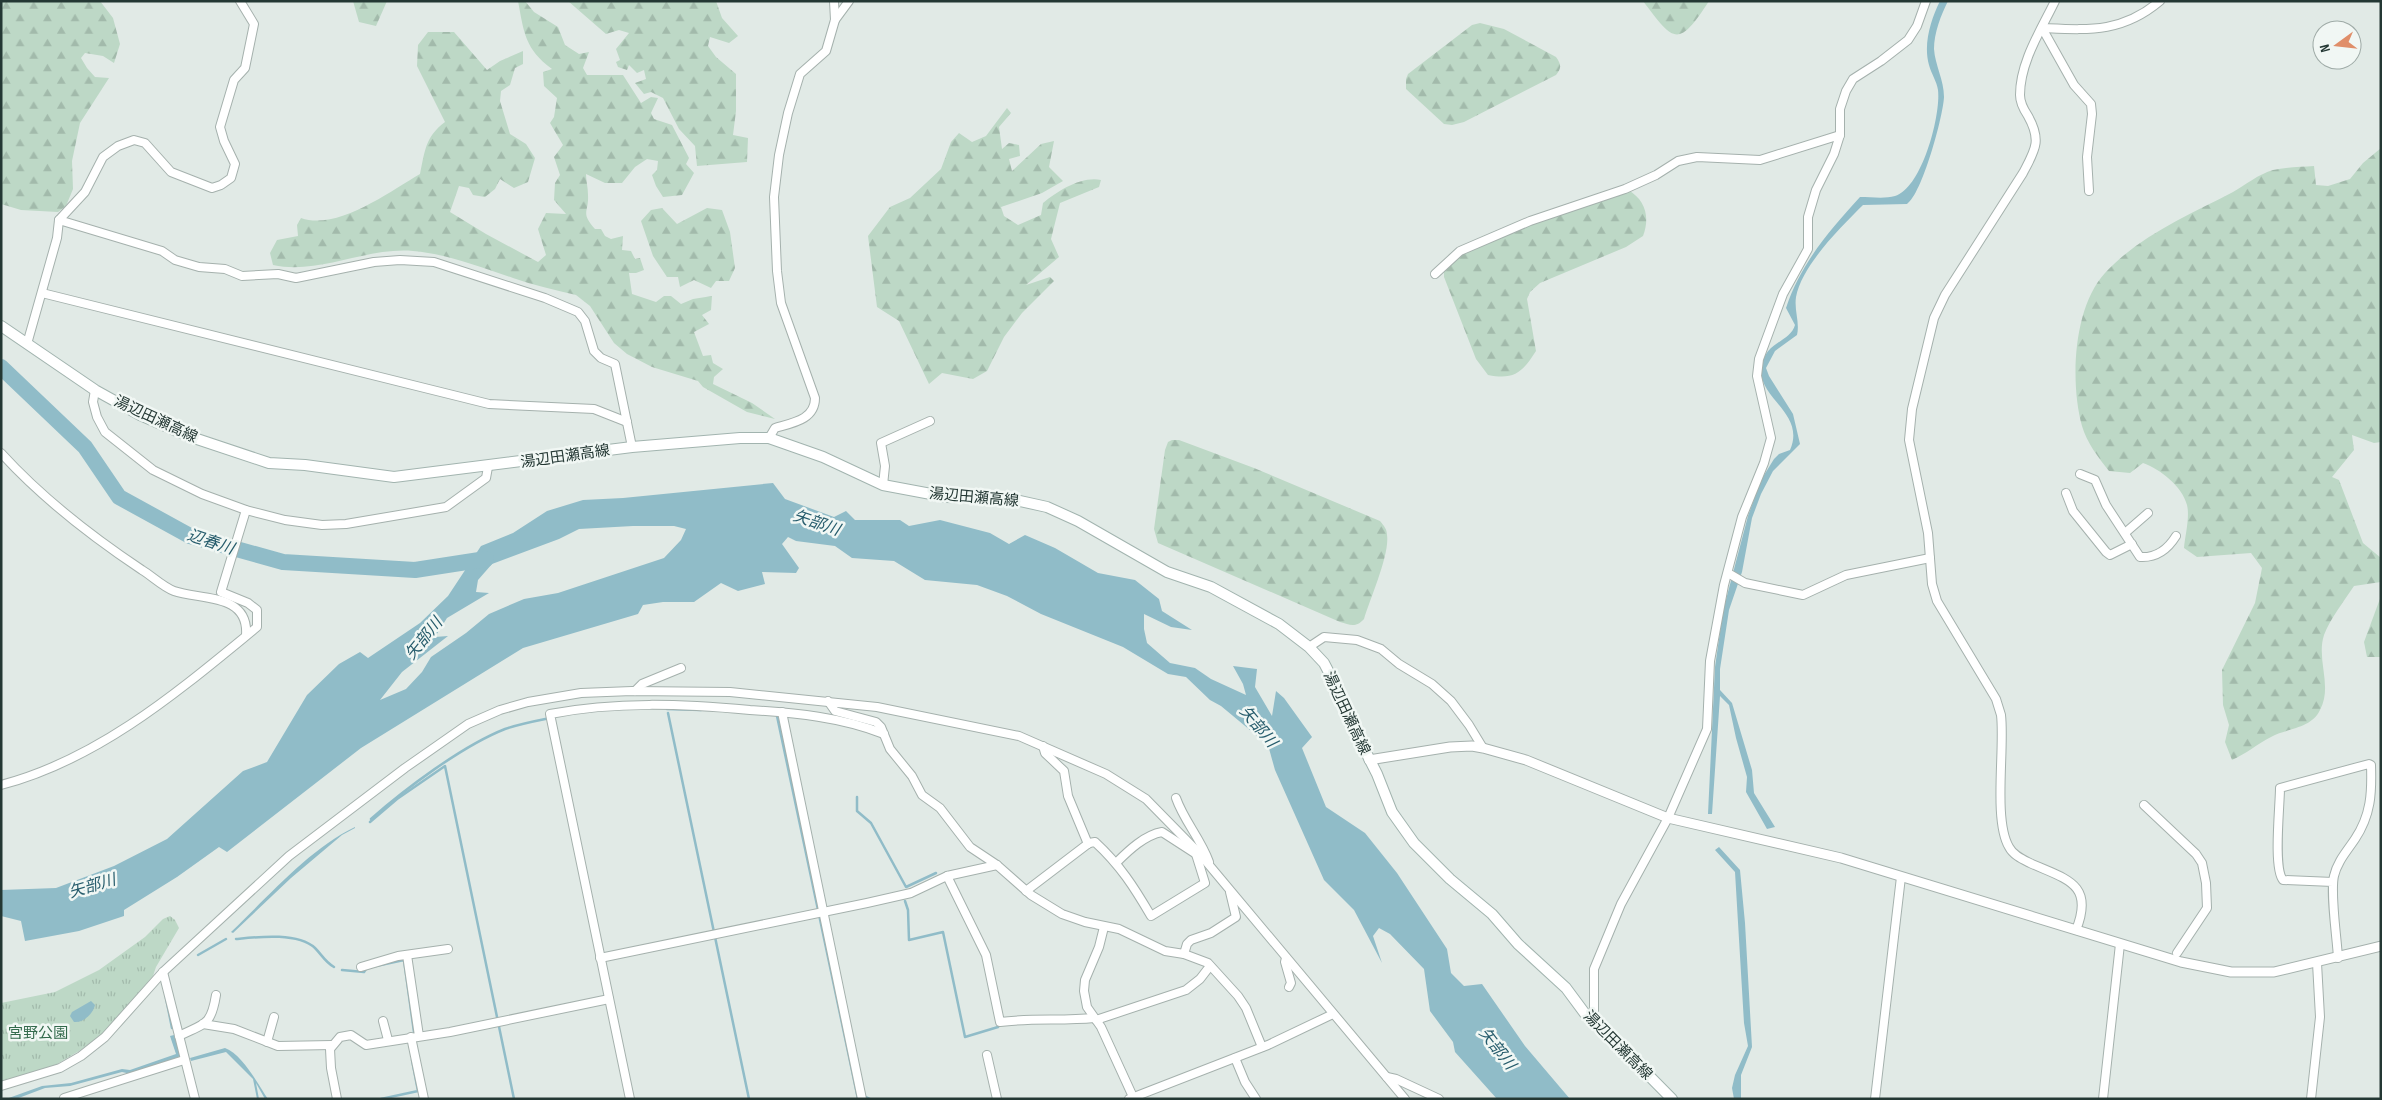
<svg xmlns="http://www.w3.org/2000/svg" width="2382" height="1100" viewBox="0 0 2382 1100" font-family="'Sofia Sans Condensed','Noto Sans JP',sans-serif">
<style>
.forest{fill:url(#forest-firs)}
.park{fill:url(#park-tufts)}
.water{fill:#90bcc8;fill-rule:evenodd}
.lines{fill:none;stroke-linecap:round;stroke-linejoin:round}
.stream{stroke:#90bcc8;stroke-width:2.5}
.river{stroke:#90bcc8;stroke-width:16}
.minor-casing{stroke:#a5b1ad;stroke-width:10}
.tertiary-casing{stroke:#a5b1ad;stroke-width:11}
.secondary-casing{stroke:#a2b4af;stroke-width:12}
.minor{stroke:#fff;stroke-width:8}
.tertiary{stroke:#fff;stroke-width:9}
.secondary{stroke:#fff;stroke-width:10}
.labels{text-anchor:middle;stroke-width:5;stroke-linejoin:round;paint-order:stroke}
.street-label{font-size:15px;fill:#243834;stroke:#f1f7f4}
.park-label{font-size:15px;fill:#336a4c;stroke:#f1f7f4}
.water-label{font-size:16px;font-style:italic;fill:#265c6c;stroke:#f1f7f4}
</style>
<defs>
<pattern id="forest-firs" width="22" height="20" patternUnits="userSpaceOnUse" patternTransform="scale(1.25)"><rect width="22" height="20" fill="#bdd8c6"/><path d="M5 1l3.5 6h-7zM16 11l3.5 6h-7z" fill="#a2baab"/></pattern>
<pattern id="park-tufts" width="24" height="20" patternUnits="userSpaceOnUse" patternTransform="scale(1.25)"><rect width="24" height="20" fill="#bdd8c6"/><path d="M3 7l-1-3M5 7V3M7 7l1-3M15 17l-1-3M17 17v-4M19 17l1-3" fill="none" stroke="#a2baab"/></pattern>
</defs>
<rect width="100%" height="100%" fill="#e1eae6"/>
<!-- forest -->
<g class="forest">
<path d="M1,1H100L113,18L120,44L114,63L103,56L85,53L81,58L87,68L95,77L109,78L80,123L72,161L73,189L66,206L58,212L21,210L1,204Z"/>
<path d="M353,1H387L376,26L359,22Z"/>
<path d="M518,1H525L534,12L558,27L565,45L579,54L589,52L583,68L587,75H623L641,103L651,97L658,98L651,113L654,119L672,125L689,158L686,164L694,173L682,195L663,197L656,186L652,175L657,170L658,161L647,159L635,167L622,183H605L586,174C586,180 588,188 588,195C589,213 580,212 595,229H601L605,236L611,239L623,236L622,250L631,251L635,259L640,258L644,270L636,273H629L632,294L656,302L664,296H671L681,304L693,299L712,296L711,310L702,315L709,324L694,332L703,356L711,355L713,363L723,369L714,377L713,384L752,403L775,419L747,412L703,387L698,381L652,367L627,354L614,343L590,306L576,295C555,290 533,285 513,278C480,267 447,254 413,251C366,247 319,275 273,265L270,253L277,240L298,236L297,225L301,218C337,231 389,192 420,174C425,151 425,137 445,122L417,66L418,45L428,32H454L487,70L500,61L523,51V64L515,68L510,85L501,91L500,101L510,134L526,144L535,158L528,182L514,188L500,179L495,189L485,197L473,195L469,188L459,186L450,212L486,234L538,262L546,255L538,229L546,213L566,214L554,200L555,183L560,175L554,157L563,145L550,123L554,117L557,98L544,86L543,72L552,69C525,49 524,33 518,1Z"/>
<path d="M568,1H716L722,18L738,36L729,43L710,37L708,46L716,57L736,74V111L733,135L748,138L747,162L697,166L695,146L679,129L663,98L651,92L644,94L635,83L646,79L644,70L637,73L629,65L627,70L618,67L616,62L620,60L616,49L629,33L619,30L606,34Z"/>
<path d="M1643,1H1709C1678,49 1674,42 1643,1Z"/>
<path d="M1480,23L1504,29L1556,57C1561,64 1562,68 1556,75L1464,122L1452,125L1444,124L1406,89V79L1408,74L1472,25Z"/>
<path d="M1007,108L1011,113L999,127L1002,149L1009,143L1019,145L1020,156L1009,159L1012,171L1041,144L1054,141L1049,167L1063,181L1042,193L1001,207L1004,216L1018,225L1041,215L1043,203C1058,191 1081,176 1101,180L1099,187L1060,203L1051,239L1059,257L1026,285L1050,277L1054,281L1022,313L1004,337L987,371L973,379L942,373L929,384L899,321L877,307L868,236L890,207L910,198L941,169L951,142L959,133L972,142L986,136Z"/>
<path d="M2381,148V442L2374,443L2352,435L2354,450L2332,477L2339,480L2363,543L2381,558V582L2354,586C2344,601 2330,619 2324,635C2316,660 2333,686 2320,710C2311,729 2287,728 2271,737C2257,744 2246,754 2232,760L2225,742L2229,725L2223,705L2222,670L2255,603L2262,568L2251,553L2197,557L2184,548C2185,536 2190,517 2187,505C2182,486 2160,469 2143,463L2130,473L2109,471C2098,457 2087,443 2082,426C2070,382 2073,308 2105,273C2139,236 2189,215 2233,192C2245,185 2259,174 2273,170C2286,167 2301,167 2314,166L2316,185L2328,186L2350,179L2363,163Z"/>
<path d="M1628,190C1646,200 1650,218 1643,236L1626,247L1540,283L1530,292L1527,299L1536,351C1522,373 1514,380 1488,375L1476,359L1444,277V269L1449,254Z"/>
<path d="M662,208L677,224L707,208L722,210L730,232L735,268L729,281H716L711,288L694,280L680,287L678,277H667L653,256L641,221L651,210Z"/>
<path d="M1172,440H1179L1254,468L1380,521C1384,526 1387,529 1387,535C1390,554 1370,599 1364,619C1356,628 1350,625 1340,622L1158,543L1154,529L1165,450L1168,442Z"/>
<path d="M2381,596V657H2367L2364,642Z"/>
</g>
<!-- park -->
<path class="park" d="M170,916L175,920L179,928L156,967L153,976L102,1035L79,1051L52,1067L1,1082V1003L55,992L99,970L145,937L163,919Z"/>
<!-- water -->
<g class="water">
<path d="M1940,1H1948C1941,15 1934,33 1934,49C1935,65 1944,80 1944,97C1943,117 1922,194 1907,204L1863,205C1841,227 1802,265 1796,297C1794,311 1800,322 1797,335L1775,351L1766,368L1769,376L1793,414L1800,444L1773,471L1761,494L1752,518L1742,572L1729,610L1720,669V690L1732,703L1752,770L1754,793L1775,827L1767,829L1746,792L1747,777L1736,738L1729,705L1720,696L1712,814H1708L1715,667L1723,611L1748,516L1761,480L1774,459L1779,454L1790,450C1806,414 1759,399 1761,369C1764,341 1790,343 1795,325L1786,308C1801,263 1829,231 1860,197C1871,197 1885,199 1895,196C1922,188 1941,115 1938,90C1937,82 1931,73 1929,65C1923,44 1931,19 1940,1Z"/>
<path d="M773,483L785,499L834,517L846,511L855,520H900L909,526L940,520L990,533L1009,544L1025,535L1055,548L1098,573L1135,580L1159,599L1162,611L1192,630L1171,627L1144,614V629L1147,643L1170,663L1195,668L1211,679L1246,695L1243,684L1233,666L1257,669L1255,687L1272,716L1276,691L1284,698L1312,737L1302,748L1326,807L1365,833L1397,873L1447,949L1451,973L1464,986L1482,984L1525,1046L1570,1099H1497L1455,1052L1453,1042L1430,1011L1424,969L1390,934L1379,928L1373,936L1382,963L1354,910L1324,880L1275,770L1268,745L1221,706L1210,700L1186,677L1168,674L1123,647L1041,614L1007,596L977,585L925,580L894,561L852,558L835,546L796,541L788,537L782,544L799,568L796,573L762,572L765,584L738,591L721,583L694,602H663L643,605L638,614L523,648L361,748L227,852L219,847L177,877L124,910V916L79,931L25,941L21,921L1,916V890L56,888L114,866L167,839L243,771L267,762L307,695L339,664L360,652L368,658L420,623L448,596L481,546L513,533L547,511L583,500L623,498ZM633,526H674L686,529L681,540L664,558L558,593L524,599L489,614L466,633L431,657L422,672L406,689L380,700L402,672L448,636L435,637L447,618L489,593L476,592L478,580L492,564L559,539L579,529Z"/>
<path d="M355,827V828L342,835L291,878L233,933L231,932C268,897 309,849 355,827Z"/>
<path d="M1719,847L1740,870L1745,923L1752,1047L1741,1075V1099H1734L1732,1088L1735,1075L1748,1046L1744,1023L1735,872L1715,850Z"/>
<path d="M91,1001L95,1005C93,1014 83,1023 74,1022L70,1016L72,1012Z"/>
<path d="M174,1035L181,1056L131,1074L122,1072L70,1086L45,1088L16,1099H6L42,1086L71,1083L122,1069L130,1070L176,1054L170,1036Z"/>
<path d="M225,1048C242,1054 258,1084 268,1099H265L256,1083L259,1099H257L253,1079L226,1052L191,1061L190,1058Z"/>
</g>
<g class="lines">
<!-- stream -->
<g class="stream">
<path d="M667,709L701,710"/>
<path d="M668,713L749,1099"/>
<path d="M777,716L858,1099"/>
<path d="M857,797V811L871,823L906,887L936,873"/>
<path d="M371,819C405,789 462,746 505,729C519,724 535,721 550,718"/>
<path d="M370,822L397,799L445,766L514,1099"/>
<path d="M905,901L908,910L909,940L943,932L965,1037L998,1027"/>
<path d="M236,939C257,937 297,932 315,948C322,955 325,962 334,967"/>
<path d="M198,955L226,939"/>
<path d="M376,966L404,960L414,1032"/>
<path d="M342,970L364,972L366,969"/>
<path d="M166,998L172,1028"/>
<path d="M866,1097L870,1099"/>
<path d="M381,1099L418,1091L412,1060"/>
</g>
<!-- river -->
<path class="river" d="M1,367L85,447L119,497L190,536L283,562L415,570L486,559"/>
<defs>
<g id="minor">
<path d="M2055,1C2041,30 2020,62 2020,95C2020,102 2024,110 2028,116C2042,141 2035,150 2023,173L1945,295L1934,318L1912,409L1909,440L1928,533L1932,584L1937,601L1996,699L2001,715C2005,748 1993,820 2009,847C2013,855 2022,859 2030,863C2065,879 2095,883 2076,930"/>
<path d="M835,20L849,1"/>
<path d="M2042,28L2074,85L2091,104L2092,114L2087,157L2089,191"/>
<path d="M2042,28C2089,30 2122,33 2160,1"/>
<path d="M59,220L162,251L175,260L199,267L225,269L242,276L278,274L296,278L374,262L400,260L434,262L545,298L578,312L585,321L594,351L601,358L615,364L632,447"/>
<path d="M1435,274L1460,251L1530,221L1625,189L1656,175L1678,161L1697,157L1760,160L1840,135"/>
<path d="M42,293L489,404L594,409L627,422"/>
<path d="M27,344L57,238L59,220L85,192L103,157L118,146L134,140L145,143L171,172L212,188L221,185L231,178L235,164L224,141L220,127L234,80L245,68L254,24L240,1"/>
<path d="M95,390L93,402L97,417L105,432L153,470L202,494L246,510L285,520L322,525L346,524L446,507L486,478L488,467"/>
<path d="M769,438L775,428C792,423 815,420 815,398L781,303L777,271L774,197L779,155L788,113L800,74L826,51L835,20L834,1"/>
<path d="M1,453C42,498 91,536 142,570C152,576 163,587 174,591C200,600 249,593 246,635"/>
<path d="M2080,474L2095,480L2106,505L2140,557C2156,558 2168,549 2176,536"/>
<path d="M883,485L885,466L881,443L930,421"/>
<path d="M2066,493L2073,511L2106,552L2110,555L2132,544"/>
<path d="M2125,533L2148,513"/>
<path d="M1728,573L1745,583L1803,595L1846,575L1930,558"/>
<path d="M1309,647L1324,637L1357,640L1381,649L1399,664L1432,684L1451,701L1469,725L1483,748"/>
<path d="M635,691L642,684L681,668"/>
<path d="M828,701L835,711L876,722L881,727L890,749L912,776L922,795L940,808L970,847L997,865L1031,895L1062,914L1085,922L1119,929L1165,951L1184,954L1208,963L1238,996L1246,1008L1262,1047"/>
<path d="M782,712L862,1099"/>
<path d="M1043,746L1045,753L1064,771L1068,796L1088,844"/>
<path d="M1,785C100,759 180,690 257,627V610L248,603L221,592L246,510"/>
<path d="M1176,798C1184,821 1201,839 1209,862"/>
<path d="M2144,805L2196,854L2202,863L2206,883L2207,908L2177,953"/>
<path d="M1117,862C1129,850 1145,835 1162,832L1196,854"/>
<path d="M947,876L986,955L1000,1022C1032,1018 1063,1021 1094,1018"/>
<path d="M2333,882L2283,880C2273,868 2280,806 2280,788L2369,764L2371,765C2372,793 2371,815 2355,839C2347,851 2337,862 2334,876C2330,893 2337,938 2338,958"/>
<path d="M1026,891L1089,843L1095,842C1120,865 1134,887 1151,916L1205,883L1195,851"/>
<path d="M1104,927L1099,947L1085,980L1084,991L1087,1007L1101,1027L1134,1099"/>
<path d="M1184,954L1187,944L1191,940L1211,933L1236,917L1230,892"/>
<path d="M407,955L419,1036"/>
<path d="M600,958L867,903L911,893L947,876L997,865"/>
<path d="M1286,958L1285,962L1291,983L1289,987"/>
<path d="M361,967L398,956L448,949"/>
<path d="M163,972L195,1099"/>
<path d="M1096,1020L1186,990L1200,979L1210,966"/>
<path d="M1594,1020V969L1621,904L1668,818L1707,729L1710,661L1724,585L1742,517L1764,463L1771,438L1757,376L1759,359L1783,294L1808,249V217L1816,190L1834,154L1840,135V109L1846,91L1853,79L1881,61L1908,40L1917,26L1926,1"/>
<path d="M383,1021L388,1040"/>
<path d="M203,1024L234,1029L278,1046L332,1045"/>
<path d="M179,1036C205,1023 211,1026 216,995"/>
<path d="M411,1037L424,1099"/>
<path d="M267,1042L274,1017"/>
<path d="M987,1055L997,1099"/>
<path d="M1235,1058L1245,1082L1256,1099"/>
<path d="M1387,1077L1396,1079L1439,1099"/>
<path d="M1,1086L60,1068L81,1056L105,1037L163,972L289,856L405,768L468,724L500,710L528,702L581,693L632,691L730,692L877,707L1019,736L1106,774L1146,799L1199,853L1405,1099"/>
<path d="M64,1098L184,1060"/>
<path d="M337,1099L331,1068L330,1049L340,1037L351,1035L366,1045L450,1032L609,999"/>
<path d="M630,1099L550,714C616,701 683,704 750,710C796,713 841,717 884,734"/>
<path d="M1129,1099L1268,1045L1333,1014"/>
<path d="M1875,1099L1901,877"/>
<path d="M2103,1099L2120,944"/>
<path d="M2311,1099L2320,1017L2317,963"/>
</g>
<path id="tertiary" d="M1369,760L1450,747L1472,746L1483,748L1526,760L1668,818L1841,858L2181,962L2231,972H2274L2381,946"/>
<path id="secondary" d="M1,326L95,390L140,415L188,436L269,463L305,465L394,477L632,447L740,438H769L823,457L883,485L947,497L1011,499L1047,507L1078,521L1167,572L1211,587L1279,624L1309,647L1324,663L1336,686L1348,717L1377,774L1392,812L1414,843L1450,879L1492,914L1518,944L1566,988L1586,1015L1594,1020L1672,1099"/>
</defs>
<!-- minor casing -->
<use href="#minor" class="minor-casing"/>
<!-- tertiary casing -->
<use href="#tertiary" class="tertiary-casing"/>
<!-- secondary casing -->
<use href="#secondary" class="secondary-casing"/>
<!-- minor -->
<use href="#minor" class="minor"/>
<!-- tertiary -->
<use href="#tertiary" class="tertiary"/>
<!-- secondary -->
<use href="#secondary" class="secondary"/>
</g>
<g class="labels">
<!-- street labels -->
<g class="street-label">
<text transform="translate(156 419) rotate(25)" y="5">湯辺田瀬高線</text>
<text transform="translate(565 456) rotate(-8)" y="5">湯辺田瀬高線</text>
<text transform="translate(974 497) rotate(5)" y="5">湯辺田瀬高線</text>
<text transform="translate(1347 713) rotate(65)" y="5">湯辺田瀬高線</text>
<text transform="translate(1618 1045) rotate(45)" y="5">湯辺田瀬高線</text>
</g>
<!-- park labels -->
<g class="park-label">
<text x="38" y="1038">宮野公園</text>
</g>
<!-- water labels -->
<g class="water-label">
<text transform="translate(817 522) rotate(19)" y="6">矢部川</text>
<text transform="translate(211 541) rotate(18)" y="6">辺春川</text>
<text transform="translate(423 638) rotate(-51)" y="6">矢部川</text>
<text transform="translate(1259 726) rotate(50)" y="6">矢部川</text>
<text transform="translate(92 885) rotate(-16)" y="6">矢部川</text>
<text transform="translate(1498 1048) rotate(52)" y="6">矢部川</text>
</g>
</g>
<!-- border -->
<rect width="2382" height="1100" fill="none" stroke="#243834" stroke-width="5"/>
<!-- north arrow -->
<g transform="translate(2337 45) rotate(255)"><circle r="24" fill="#f1f7f4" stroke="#9faba7"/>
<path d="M0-4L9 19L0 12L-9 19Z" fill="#e08e69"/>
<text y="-8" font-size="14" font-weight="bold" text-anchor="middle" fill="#243834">N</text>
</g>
</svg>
